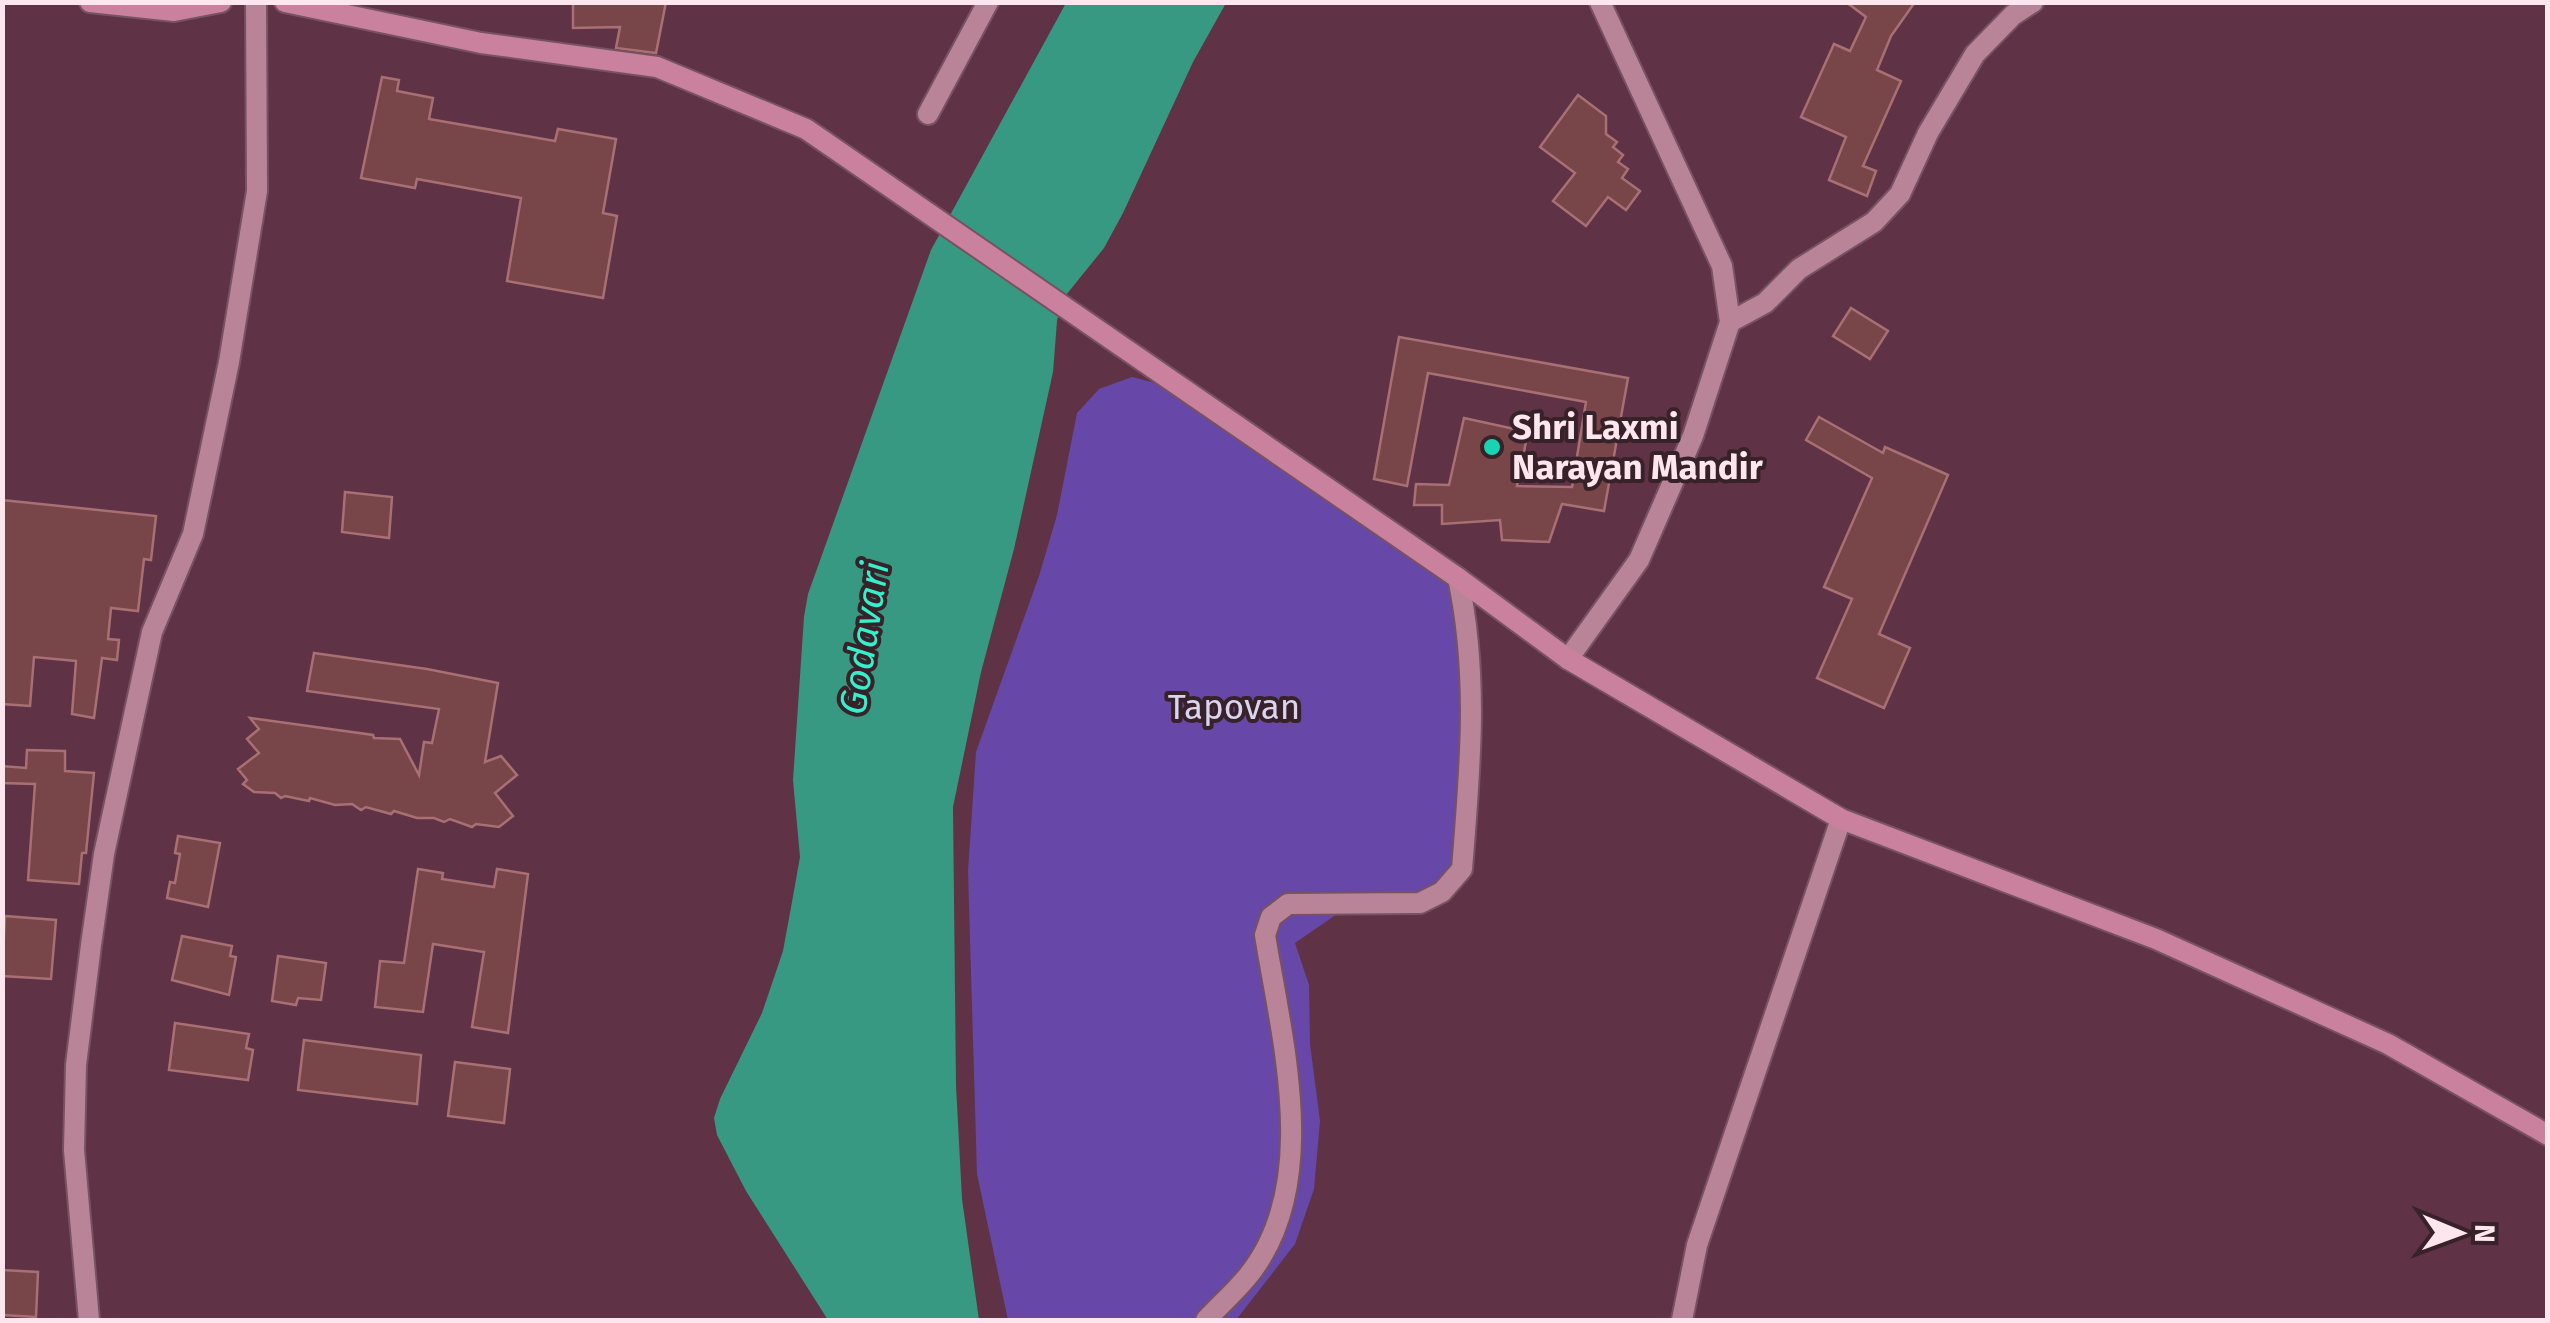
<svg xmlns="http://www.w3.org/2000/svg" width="2550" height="1323" viewBox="0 0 2550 1323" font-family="'Fira Sans',sans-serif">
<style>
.green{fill:#6748a8}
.water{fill:#389983}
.building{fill:#784549;stroke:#a87074;stroke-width:2.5}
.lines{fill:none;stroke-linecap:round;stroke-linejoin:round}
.minor-casing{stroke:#775262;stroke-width:24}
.tertiary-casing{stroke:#775262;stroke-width:24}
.secondary-casing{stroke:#775262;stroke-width:24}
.minor{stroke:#ba8498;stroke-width:20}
.tertiary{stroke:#ba8498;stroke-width:20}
.secondary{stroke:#c9819d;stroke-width:20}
.poi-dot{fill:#17d5b2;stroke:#38222a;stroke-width:4}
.labels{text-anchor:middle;stroke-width:8;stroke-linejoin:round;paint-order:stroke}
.poi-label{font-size:35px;font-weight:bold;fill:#fee6ee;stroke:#38222a;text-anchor:start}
.park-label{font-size:35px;fill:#dad4ef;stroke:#38222a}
.water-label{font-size:38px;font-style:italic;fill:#34f1cc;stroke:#38222a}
</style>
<rect width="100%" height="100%" fill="#603245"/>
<!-- green -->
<path class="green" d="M1132,377L1167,386L1442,571L1459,615L1475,790L1474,861L1461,887L1445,898H1360L1295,943L1309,985L1310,1044L1320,1121L1314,1189L1295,1244L1236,1320H1008L977,1174L968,871L976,752L1039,576L1057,515L1077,413L1099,389Z"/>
<!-- water -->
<path class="water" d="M1066,3H1226L1193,62L1123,213L1104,248L1062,300L1057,321L1053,372L1014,549L981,672L953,807L956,1086L962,1199L979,1320H828L746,1191L717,1135L714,1118L720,1099L762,1013L783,951L792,902L800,857L793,780L804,617L808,594L931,250Z"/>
<!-- building -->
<g class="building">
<path d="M573,2H666L656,53L616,48L620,27L573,28Z"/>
<path d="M1846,2H1915L1891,36L1877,70L1901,81L1863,166L1876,171L1867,196L1829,180L1846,137L1801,117L1834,44L1850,51L1866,17Z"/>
<path d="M382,77L399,80L397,91L433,98L429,119L555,141L558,129L616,139L603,213L617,216L603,298L507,281L521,198L417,179L415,188L361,178Z"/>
<path d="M1578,95L1606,116V134L1617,142L1613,147L1623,155L1618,162L1628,169L1622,178L1640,191L1626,210L1608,197L1586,226L1553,201L1575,173L1540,147Z"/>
<path d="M1851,308L1888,331L1870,359L1833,336Z"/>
<path d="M1399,337L1628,378L1604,511L1562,504L1549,542L1502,540L1500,520L1442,524V505H1414L1416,484L1449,485L1464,418L1528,432L1517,486L1572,487L1586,402L1428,373L1407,486L1374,479Z"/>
<path d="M1819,417L1883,453L1885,447L1948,475L1879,634L1910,648L1884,708L1817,678L1852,599L1824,587L1872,478L1806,440Z"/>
<path d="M345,492L392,497L389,538L342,532Z"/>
<path d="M2,500L156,516L151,560L144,559L138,611L111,608L108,639L119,640L117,660L102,658L94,718L72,714L76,661L34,657L30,706L2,704Z"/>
<path d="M314,653L427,669L498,683L485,762L501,756L517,775L495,793L513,816L499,827L476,824L472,827L450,819L444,822L434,818H417L394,811L391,814L366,807L361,810L352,804L335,805L310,798L309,801L285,796L281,798L275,793L254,792L243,784L247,780L238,769L259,753L247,739L259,729L250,718L373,735L374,738L400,739L419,775L424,742L432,743L439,709L307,691Z"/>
<path d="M27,750L65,751V771L94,773L86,853H82L79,884L28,880L35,784L2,783V766L26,768Z"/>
<path d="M178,836L220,843L208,907L167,898L170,882L175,883L180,854L175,853Z"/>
<path d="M418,869L443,873L442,879L494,887L497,869L528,874L508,1033L472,1027L484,952L433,944L423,1012L375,1007L380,961L404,963Z"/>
<path d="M5,916L56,920L51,979L2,976Z"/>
<path d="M182,936L232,946L230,956L236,957L229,995L172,980Z"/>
<path d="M278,956L326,963L321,1000L298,998L296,1005L272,1001Z"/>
<path d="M175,1023L249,1034L246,1048L253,1050L248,1080L169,1070Z"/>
<path d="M304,1040L421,1055L417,1104L298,1090Z"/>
<path d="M455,1062L510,1069L504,1123L448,1116Z"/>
<path d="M2,1270L38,1272L36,1317L2,1315Z"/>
</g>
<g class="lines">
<defs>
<g id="minor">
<path d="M928,114L988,2"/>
<path d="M1730,322L1765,303L1799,269L1874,222L1900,194L1928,133L1975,54L2013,15L2033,2"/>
<path d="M89,1320L74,1150L76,1065L91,945L104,854L152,632L193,534L229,362L257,191L256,2"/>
<path d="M1206,1320C1219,1306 1235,1292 1248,1276C1322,1185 1282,1040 1265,935L1271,917L1288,904L1420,903L1442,892L1462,869C1470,770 1479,676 1458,578"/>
<path d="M1682,1320L1697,1245L1841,819"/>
</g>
<path id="tertiary" d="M1568,659L1639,560L1693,436L1730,322L1722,266L1600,2"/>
<g id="secondary">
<path d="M90,2L174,11L221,2"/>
<path d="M285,2L481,43L657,67L806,129L1458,578L1568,659L1841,819L2156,939L2388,1044L2548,1135"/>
</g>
</defs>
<!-- minor casing -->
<use href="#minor" class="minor-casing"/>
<!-- tertiary casing -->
<use href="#tertiary" class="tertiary-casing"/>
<!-- secondary casing -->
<use href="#secondary" class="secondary-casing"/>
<!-- minor -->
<use href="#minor" class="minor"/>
<!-- tertiary -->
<use href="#tertiary" class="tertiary"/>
<!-- secondary -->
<use href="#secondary" class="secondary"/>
</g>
<!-- markers -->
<circle class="poi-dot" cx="1492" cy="447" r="10"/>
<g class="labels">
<!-- poi labels -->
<g class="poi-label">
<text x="1512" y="439">Shri Laxmi<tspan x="1512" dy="40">Narayan Mandir</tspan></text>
</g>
<!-- park labels -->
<g class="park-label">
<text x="1234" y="719">Tapovan</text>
</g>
<!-- water labels -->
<g class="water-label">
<text transform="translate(864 638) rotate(-81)" y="13">Godavari</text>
</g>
</g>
<!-- border -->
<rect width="2550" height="1323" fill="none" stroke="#fee6ee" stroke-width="10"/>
<!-- north arrow -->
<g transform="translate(2460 1233) rotate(91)" stroke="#38222a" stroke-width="8" paint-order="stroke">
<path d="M0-8L18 38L0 25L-18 38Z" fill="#fee6ee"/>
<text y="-15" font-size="28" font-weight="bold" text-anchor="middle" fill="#fee6ee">N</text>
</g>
</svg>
